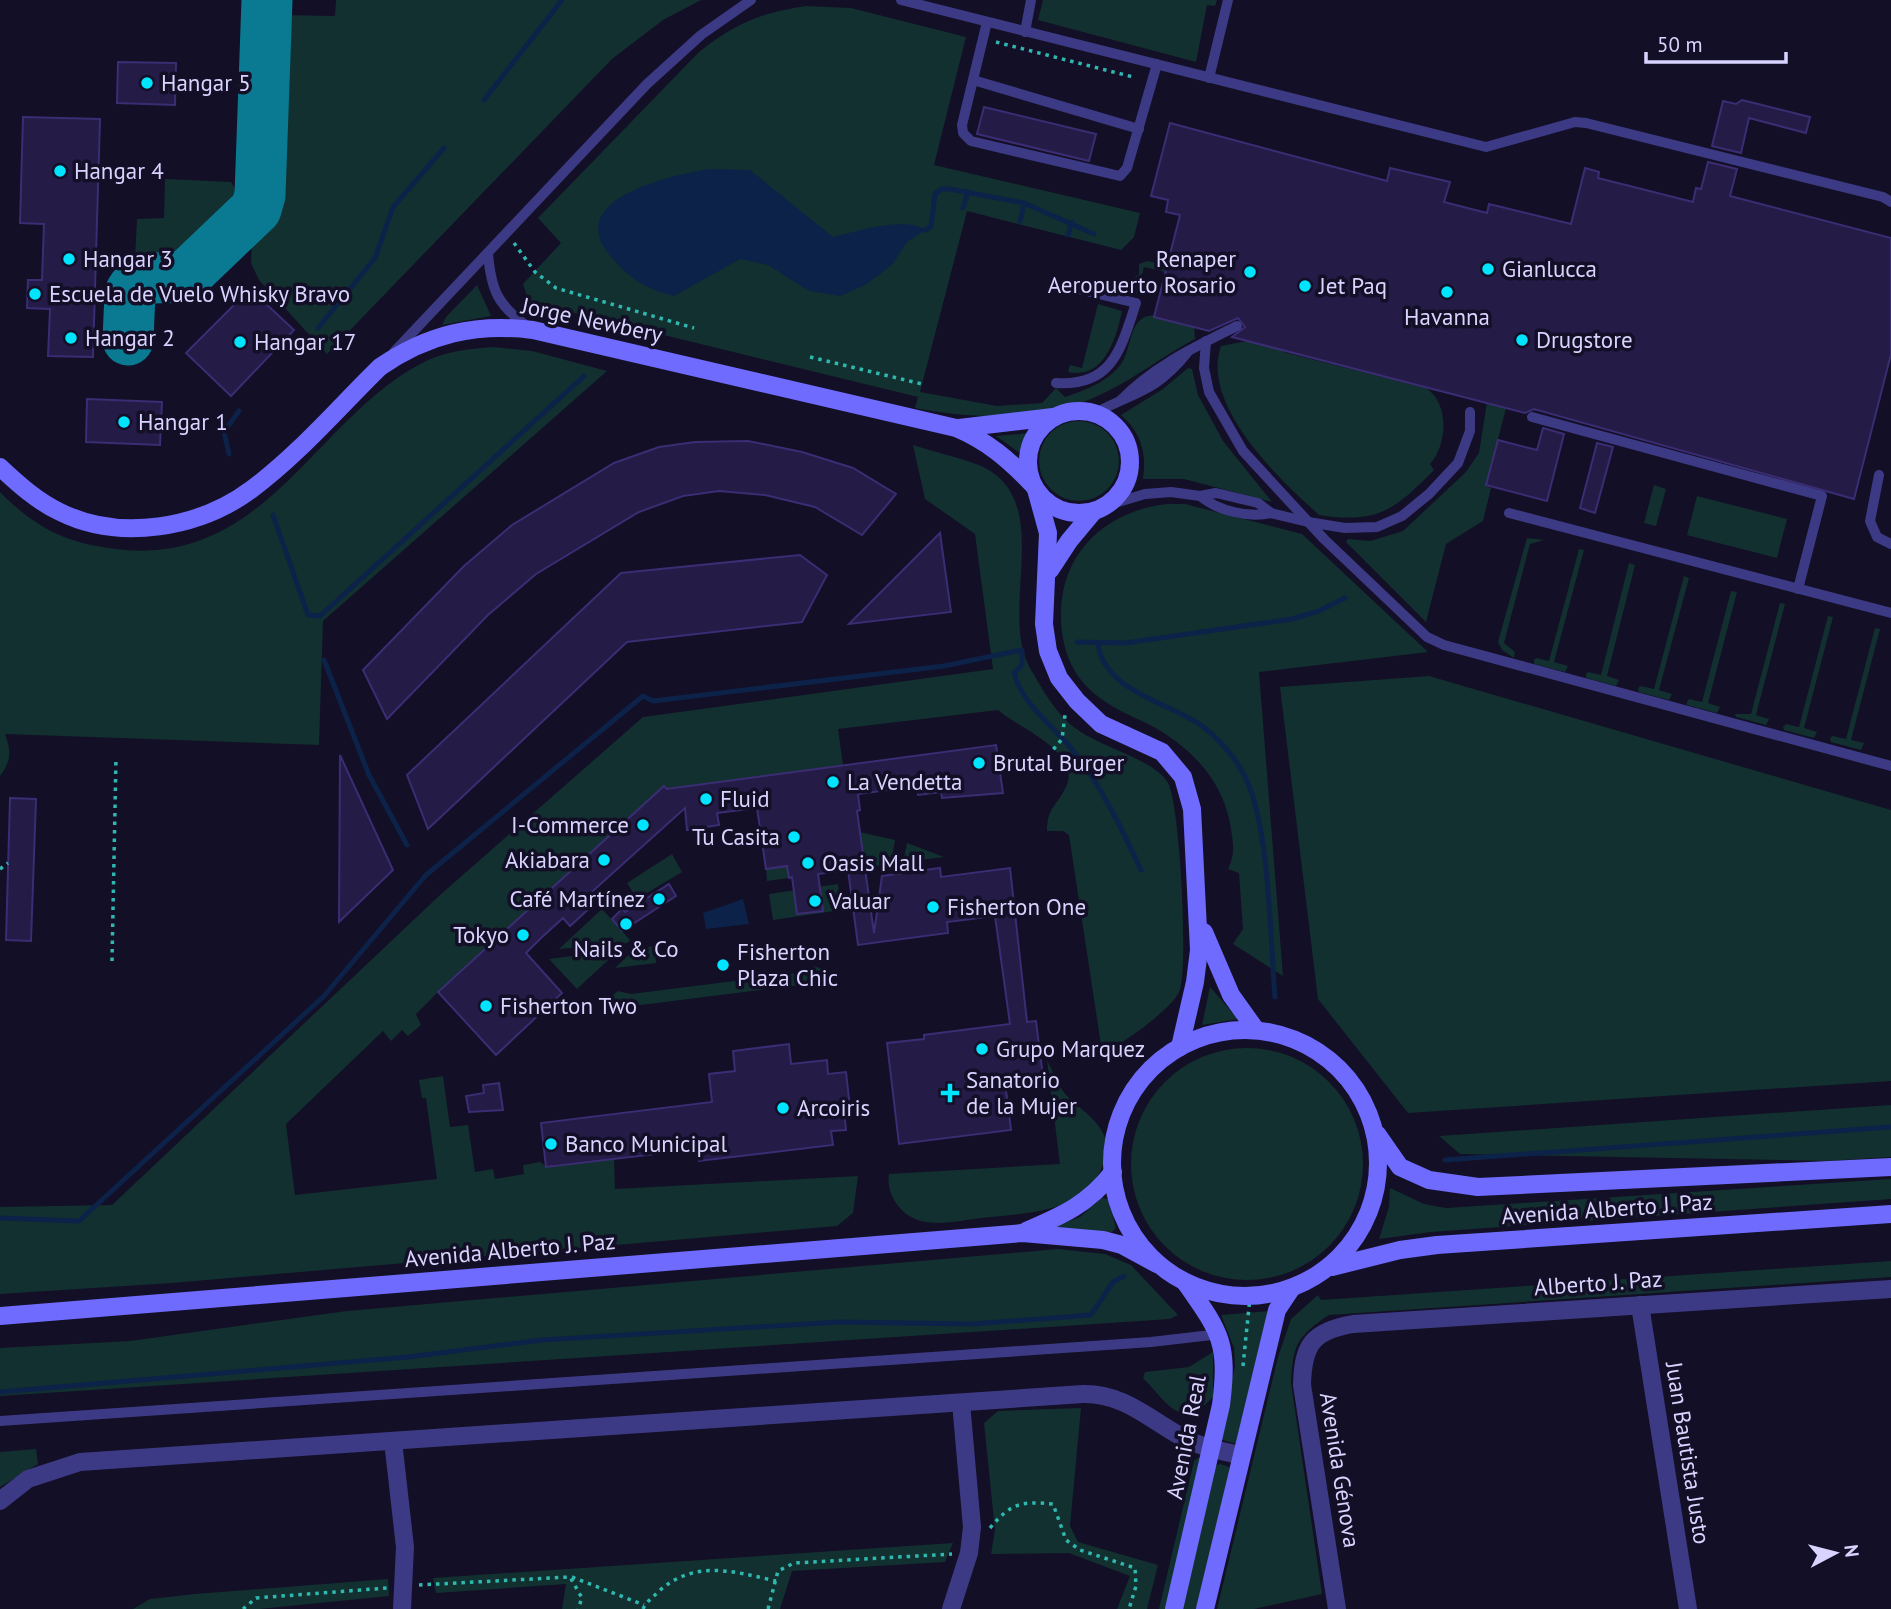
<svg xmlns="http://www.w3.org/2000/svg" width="1891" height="1609" viewBox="0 0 1891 1609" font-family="'PT Sans',sans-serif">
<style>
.green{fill:#12302f}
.water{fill:#0c2248}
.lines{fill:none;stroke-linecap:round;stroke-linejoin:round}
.stream{stroke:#0c2248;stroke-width:5}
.taxiway{stroke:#0a7a92;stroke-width:51}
.building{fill:#241b47;stroke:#3b2d73;stroke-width:2}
.path{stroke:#2fb8b0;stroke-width:3.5;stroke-dasharray:3.5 5;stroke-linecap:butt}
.lane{stroke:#3d3a85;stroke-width:10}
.street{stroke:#3d3a85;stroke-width:18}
.secondary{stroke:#6f6bff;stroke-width:18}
.poi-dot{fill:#00e5ff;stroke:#130f26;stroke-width:2.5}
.labels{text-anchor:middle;stroke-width:7;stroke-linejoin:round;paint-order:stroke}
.poi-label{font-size:23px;fill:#d9d4ff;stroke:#130f26;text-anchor:start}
.street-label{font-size:23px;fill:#d9d4ff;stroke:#130f26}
</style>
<rect width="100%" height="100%" fill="#130f26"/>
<!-- green -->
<g class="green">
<path d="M336,0H701L663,20L612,59L327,354L259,280L251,263L252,237L273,209L282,15L335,16Z"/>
<path d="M1043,0H1217L1215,6L1207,5L1196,62L1038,20Z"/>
<path d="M806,6L851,8L966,37L934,165L1140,213L1134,237L1121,250L967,211L920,392L997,406L1042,403L1056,388L1065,397C1085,390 1108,382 1121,364C1131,350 1129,324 1145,317C1158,311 1181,321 1194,325L1195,339C1164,355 1137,377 1106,392C1048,422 978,420 915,408L918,397L529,302L523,284L561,243L538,218L699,52C736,23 760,13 806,6Z"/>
<path d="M165,179L231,182L239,195L236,208L177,263L135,260L137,219L164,218Z"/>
<path d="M1147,261L1175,267L1174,274L1144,267L1137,294L1128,292L1130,281L1139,274V264Z"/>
<path d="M477,285L491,316L442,325L446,317Z"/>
<path d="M1098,304L1122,311C1116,339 1104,380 1068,372L1070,365L1082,368Z"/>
<path d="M1247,341L1284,344L1283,352L1426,388C1450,403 1447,446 1430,464L1434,470C1395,510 1377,524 1319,515C1280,480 1200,405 1221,346Z"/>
<path d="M493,347L532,351L607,371L323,621L319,745L5,734C11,751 12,760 0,776V492C36,528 65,543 116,549C265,568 314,419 422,363C445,351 468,349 493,347Z"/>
<path d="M1188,368L1192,369L1198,395L1223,441L1272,502L1184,479H1143C1147,453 1141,433 1121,415L1163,389Z"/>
<path d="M1487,402L1537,406L1536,411L1507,404L1486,486L1491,488L1483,521L1446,544L1426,622L1346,542L1348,539L1370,541L1403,531L1466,472L1479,453Z"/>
<circle cx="1079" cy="461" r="40"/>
<path d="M1030,433L1022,447L1024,456L996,436Z"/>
<path d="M913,445C934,452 958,457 979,465C1058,499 997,609 1030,668C1041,687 1054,710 1070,724C1096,747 1154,758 1168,783C1180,804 1189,971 1179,992C1173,1007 1126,1042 1111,1048L1101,1045L1069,835L1063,831H1047C1047,807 1057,806 1066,787C1082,752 1020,729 998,710L838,729L843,765L667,789L664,786L438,992L416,1014L421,1025L408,1036L402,1030L391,1041L383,1031L286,1124L295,1195L437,1179L426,1098H422L419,1080L443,1076L450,1127L468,1125L475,1172L493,1169L495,1179L524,1174L523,1165L540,1162L547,1167L614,1159L615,1189L858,1176L853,1213L837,1226L172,1283L0,1294V1207L112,1205L440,895L643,717L993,669L975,534L925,499Z"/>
<path d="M1654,485L1666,489L1656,526L1644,523Z"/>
<path d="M1697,496L1787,519L1777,558L1687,535Z"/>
<path d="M1167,504H1185L1302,534L1428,652L1259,672L1283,976L1233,944L1243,929L1239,873L1228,869C1236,852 1233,842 1230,823C1221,777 1188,745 1148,724C1121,711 1096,701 1078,676C1065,657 1060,633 1061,610C1063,550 1109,510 1167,504Z"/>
<path d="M1527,538L1544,540L1530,544L1504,643L1515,652L1514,658L1502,650L1498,642Z"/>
<path d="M1579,549L1584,550L1554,662L1568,666L1565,672L1534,664V660L1536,658L1549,661Z"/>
<path d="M1629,563L1635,565L1607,676L1619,680L1616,686L1586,678V674L1588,672L1601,675Z"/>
<path d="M1684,576L1689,578L1659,690L1672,694L1669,700L1639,692L1638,689L1640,686L1654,689Z"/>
<path d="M1731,591L1737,592L1708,703L1720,707L1717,713L1687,705V702L1689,699L1702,702Z"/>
<path d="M1780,603L1785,604L1756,715L1769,719L1766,725L1736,717L1735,714H1751Z"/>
<path d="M1828,616L1833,617L1804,728L1817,732L1814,738L1784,730L1783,727L1786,724L1799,727Z"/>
<path d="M1875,628L1880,629L1851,740L1864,743L1861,750L1831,742L1830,739L1832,736L1846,739Z"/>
<path d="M1429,676L1891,810V1081L1408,1113L1318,999L1280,687Z"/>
<path d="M846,829L895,840L891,864L852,869Z"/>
<path d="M907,843L944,857L903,862Z"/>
<path d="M672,854L682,872L637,899L627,883Z"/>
<path d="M787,866L789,878L767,881L766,869Z"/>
<path d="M838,884L841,910L773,920L769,894Z"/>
<path d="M602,909L630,940L627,943L559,949Z"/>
<path d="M655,946L656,963L615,968L635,949Z"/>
<path d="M619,950L577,989L549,959Z"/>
<path d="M814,966L825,970L826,981L817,988L807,984L633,1006L623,1014L612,1007L613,995L618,991L631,994L805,972Z"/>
<path d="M1210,987L1238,1019L1202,1025Z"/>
<circle cx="1247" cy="1164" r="116"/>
<path d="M1047,1060C1053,1072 1059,1088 1068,1097C1081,1110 1101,1121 1106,1141C1108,1151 1104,1163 1100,1172C1081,1214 1021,1213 982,1218C962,1220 932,1228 913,1218C897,1210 886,1191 889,1174L1060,1164Z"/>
<path d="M1891,1105V1157L1827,1161L1460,1154L1439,1136Z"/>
<path d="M1891,1179V1199L1431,1232L1379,1239L1389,1207L1390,1188L1424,1204L1446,1208Z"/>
<path d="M1102,1198L1108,1199L1116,1228L1112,1232L1045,1230L1080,1217Z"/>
<path d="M1058,1249L1105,1254L1131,1265L1178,1315L1170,1319L0,1396V1348L130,1341L347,1311Z"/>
<path d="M1891,1261V1277L1329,1315C1297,1336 1293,1345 1291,1383L1322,1594L1254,1609H1217L1278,1357L1291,1319L1318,1295L1321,1300Z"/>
<path d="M1270,1311L1237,1444L1219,1439L1235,1366L1234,1348L1221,1315Z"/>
<path d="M1213,1352V1397C1180,1432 1168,1403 1143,1378L1145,1372L1189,1367Z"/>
<path d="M1081,1408L1070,1526L1078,1542L1158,1565L1147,1609H1117L1130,1576L1069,1553L991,1554L995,1530L984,1423L998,1411Z"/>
<path d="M36,1449L38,1464L0,1487V1452Z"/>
<path d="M1211,1449L1174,1609H1159L1194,1461Z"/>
<path d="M1220,1464L1229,1467L1231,1476L1199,1609H1181L1213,1467Z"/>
<path d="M953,1543L945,1562L792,1571L780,1609H562L566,1584L436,1593L433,1578Z"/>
<path d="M388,1579L389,1596L259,1609H133L150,1599L195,1594Z"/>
</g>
<!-- water -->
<g class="water">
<path d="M710,169L750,170L833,237C858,231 904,216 926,230L907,242L892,265L865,285L840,296L809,291L768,265L740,259L674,296C647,290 629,278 611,257C561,199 671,175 710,169Z"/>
<path d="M743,899L749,924L706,929L703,913Z"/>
</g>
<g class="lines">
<!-- stream -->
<g class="stream">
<path d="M484,100L562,0"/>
<path d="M963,208L968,192"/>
<path d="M1020,221L1024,203"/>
<path d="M926,230L931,226L935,194L941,189H950L1024,203L1094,234"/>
<path d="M1068,235L1072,222"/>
<path d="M318,328L375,258L393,207L444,148"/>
<path d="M229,454L224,432L239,411"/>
<path d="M273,515L308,615L320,616L584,376"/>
<path d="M1077,642L1126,643L1292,619L1319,611L1345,598"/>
<path d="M1098,644C1104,691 1168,702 1202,726C1217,737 1236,758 1244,775C1270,823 1270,939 1275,997"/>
<path d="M324,660L369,775L407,845"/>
<path d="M1445,1160L1891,1127"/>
<path d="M0,1218L79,1221L324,996L426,875L643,696L653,701L944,666L1022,650V665L1014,673C1022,704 1052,725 1072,749C1100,784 1122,829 1141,870"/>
<path d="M0,1392L408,1357L542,1340L839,1322L972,1324L1091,1315L1113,1282L1124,1276"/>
</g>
<!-- taxiway -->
<path class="taxiway" d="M128,340L130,293C143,267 168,285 189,273L256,209L260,195L267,0"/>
</g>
<!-- building -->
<g class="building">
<path d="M118,62L176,63L175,105L117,103Z"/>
<path d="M1742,100L1810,117L1806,133L1749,118L1741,153L1712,146L1723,101L1736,104Z"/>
<path d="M984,107L1096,134L1089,161L977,134Z"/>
<path d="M23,117L100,119L93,357L48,356L50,309L27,308L28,280H42L44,224L20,223Z"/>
<path d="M1170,123L1387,181L1390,168L1450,182L1444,202L1487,213L1489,204L1571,224L1585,168L1599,172L1598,178L1693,202L1696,188L1701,189L1708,162L1737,169L1730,196L1891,238V354L1854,499L1534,409L1525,413L1232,337L1245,327L1238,318L1209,331L1154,317L1180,215L1166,212L1168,200L1151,196Z"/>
<path d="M250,289L294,330L231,396L186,353Z"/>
<path d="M87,399L162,402L160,445L86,442Z"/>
<path d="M1543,428L1564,434L1547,501L1486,485L1498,440L1537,450Z"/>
<path d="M748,441L802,452L853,468L896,494L862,535L815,507L765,495L719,491L683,496L639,512L536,574L488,615L387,719L363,670L464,566L512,525L614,463L659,447L695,442Z"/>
<path d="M1597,443L1613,447L1595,513L1580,508Z"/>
<path d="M940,533L951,612L849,624Z"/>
<path d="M800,555L827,575L802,622L627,642L428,829L407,775L621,573Z"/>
<path d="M996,745L1003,793L942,798L941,792L918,795L917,787L896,789L858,794L860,810L857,811L874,933L882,876L940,868L941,877L1010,868L1027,1022L1036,1021L1043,1077L1005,1082L1011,1130L899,1144L887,1043L924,1039V1035L1010,1024L995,916L947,922L948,933L858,945L848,870L818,874L823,911L797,914L792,877L789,878L787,866L766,869L757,808L717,813L719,825L687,830L685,808L585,898L592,906L570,926L563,918L540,939L526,953L562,993L496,1055L438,992L664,786L667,789Z"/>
<path d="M340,755L393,870L339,922Z"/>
<path d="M10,798L36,799L31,941L6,940Z"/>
<path d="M669,884L676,896L622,931L612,919L622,909L625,912Z"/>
<path d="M789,1044L791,1064L827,1060L828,1074L846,1072L850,1108L844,1109L846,1130L831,1131L833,1145L699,1161L698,1149L546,1167L541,1123L712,1102L709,1074L735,1071L733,1051Z"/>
<path d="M499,1083L503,1110L469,1112L466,1096L484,1093L483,1085Z"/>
</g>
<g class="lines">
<!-- path -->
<g class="path">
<path d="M996,42L1133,77"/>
<path d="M514,243L535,272L556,288L694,328"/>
<path d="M810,357L922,384"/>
<path d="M1048,756L1062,739L1065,715"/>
<path d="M0,869L8,863"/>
<path d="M112,961L116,757"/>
<path d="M1243,1366L1250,1297"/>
<path d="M990,1528C1011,1503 1021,1501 1053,1504L1066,1540L1080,1550L1135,1568L1136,1586L1129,1609"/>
<path d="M572,1577L644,1605"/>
<path d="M419,1585L570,1577L582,1598L578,1609"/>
<path d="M243,1609L256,1598L387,1588"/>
<path d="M643,1609C646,1602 652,1598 657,1593C693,1559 732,1571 776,1581"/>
<path d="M768,1609L778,1571L794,1563L952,1554"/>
</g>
<!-- lane -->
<g class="lane">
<path d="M901,0L1486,147L1575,122L1586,123L1883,197L1891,202"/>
<path d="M987,22L962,125L963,133L971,141L1120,176L1127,168L1157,64"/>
<path d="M1025,32L1031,0"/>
<path d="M1209,78L1228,0"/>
<path d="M973,80L1139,129"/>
<path d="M488,253C491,291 498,306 530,328"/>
<path d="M1206,341L1204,368L1209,392L1243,451L1324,539L1427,637L1444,645L1891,766"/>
<path d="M394,352L647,84L701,35L751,0"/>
<path d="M1056,383C1113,387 1121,348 1136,303L1078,289"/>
<path d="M1121,400C1154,366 1195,347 1237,326"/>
<path d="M1095,413C1135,392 1157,391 1187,353"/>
<path d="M1532,417L1822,496L1798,589"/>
<path d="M1879,475L1870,521L1877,537L1891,544"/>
<path d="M1200,496C1218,511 1249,518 1271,513"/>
<path d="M1108,505L1145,494L1171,492L1200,496L1216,493L1258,503L1271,513L1308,522L1345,528L1377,527L1402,516L1429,494L1458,463L1470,431V412"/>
<path d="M1509,513L1891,613"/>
<path d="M0,1421L1151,1342L1220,1334"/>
</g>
<!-- street -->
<g class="street">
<path d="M1640,1305L1688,1609"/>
<path d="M393,1441L405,1547L402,1609"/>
<path d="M0,1501L28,1479L80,1462L1083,1394C1123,1393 1149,1419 1182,1437C1201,1447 1220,1451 1240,1455"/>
<path d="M951,1609L969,1553L972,1527L961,1403"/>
<path d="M1337,1609L1302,1385C1303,1345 1312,1331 1353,1324L1891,1289"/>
</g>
<!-- secondary -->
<g class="secondary">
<circle cx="1079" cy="462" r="51"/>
<path d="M959,428L1053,417"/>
<path d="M0,467C18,484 37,501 60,512C120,542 200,528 252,489C299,454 339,407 380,367C428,334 475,323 533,330L956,428C987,441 1008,459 1031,483"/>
<path d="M1037,493L1048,533L1044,624L1048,651L1059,678L1077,701L1101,724L1162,752L1183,777L1192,809L1199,950L1195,982L1180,1047"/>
<path d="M1050,570L1069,541L1094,511"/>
<path d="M1204,932L1231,995L1256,1030"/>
<circle cx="1245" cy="1163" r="133"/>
<path d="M1377,1134L1400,1167L1429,1180L1478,1187L1891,1167"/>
<path d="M1026,1231C1061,1216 1089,1204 1113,1172"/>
<path d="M1332,1267L1400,1250L1437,1245L1891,1214"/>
<path d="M0,1316L1023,1233L1103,1240L1122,1245L1157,1264"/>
<path d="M1174,1609L1221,1405C1229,1342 1220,1332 1185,1282"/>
<path d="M1205,1609L1277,1310L1291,1289"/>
</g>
</g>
<!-- markers -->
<g class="poi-dot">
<circle cx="147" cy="83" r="7"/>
<circle cx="60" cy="171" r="7"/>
<circle cx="69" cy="259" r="7"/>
<circle cx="1488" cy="269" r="7"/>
<circle cx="1250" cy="272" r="7"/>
<circle cx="1305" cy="286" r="7"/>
<circle cx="1447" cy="292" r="7"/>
<circle cx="35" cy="294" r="7"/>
<circle cx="71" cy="338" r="7"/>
<circle cx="1522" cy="340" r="7"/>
<circle cx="240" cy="342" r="7"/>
<circle cx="124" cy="422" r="7"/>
<circle cx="979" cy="763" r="7"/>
<circle cx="833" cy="782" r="7"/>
<circle cx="706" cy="799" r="7"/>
<circle cx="643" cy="825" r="7"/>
<circle cx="794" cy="837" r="7"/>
<circle cx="604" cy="860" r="7"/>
<circle cx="808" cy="863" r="7"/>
<circle cx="659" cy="899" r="7"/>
<circle cx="815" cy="901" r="7"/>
<circle cx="933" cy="907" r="7"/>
<circle cx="626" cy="924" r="7"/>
<circle cx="523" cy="935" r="7"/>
<circle cx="723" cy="965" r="7"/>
<circle cx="486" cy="1006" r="7"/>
<circle cx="982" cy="1049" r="7"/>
<path d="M946.5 1082.5h7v7h7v7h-7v7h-7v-7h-7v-7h7z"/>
<circle cx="783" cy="1108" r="7"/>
<circle cx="551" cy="1144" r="7"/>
</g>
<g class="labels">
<!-- poi labels -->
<g class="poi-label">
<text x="161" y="91">Hangar 5</text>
<text x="74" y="179">Hangar 4</text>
<text x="83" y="267">Hangar 3</text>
<text x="1236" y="267" text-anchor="end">Renaper<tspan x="1236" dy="26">Aeropuerto Rosario</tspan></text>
<text x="1502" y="277">Gianlucca</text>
<text x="1319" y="294">Jet Paq</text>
<text x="49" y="302">Escuela de Vuelo Whisky Bravo</text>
<text x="1447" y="325" text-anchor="middle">Havanna</text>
<text x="85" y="346">Hangar 2</text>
<text x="1536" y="348">Drugstore</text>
<text x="254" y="350">Hangar 17</text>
<text x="138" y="430">Hangar 1</text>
<text x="993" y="771">Brutal Burger</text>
<text x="847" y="790">La Vendetta</text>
<text x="720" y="807">Fluid</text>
<text x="629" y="833" text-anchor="end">I-Commerce</text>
<text x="780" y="845" text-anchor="end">Tu Casita</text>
<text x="590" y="868" text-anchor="end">Akiabara</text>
<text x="822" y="871">Oasis Mall</text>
<text x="645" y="907" text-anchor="end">Café Martínez</text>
<text x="829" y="909">Valuar</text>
<text x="947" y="915">Fisherton One</text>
<text x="509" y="943" text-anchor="end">Tokyo</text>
<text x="626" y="957" text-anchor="middle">Nails &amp; Co</text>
<text x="737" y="960">Fisherton<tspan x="737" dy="26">Plaza Chic</tspan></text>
<text x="500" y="1014">Fisherton Two</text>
<text x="996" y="1057">Grupo Marquez</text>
<text x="966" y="1088">Sanatorio<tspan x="966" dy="26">de la Mujer</tspan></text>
<text x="797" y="1116">Arcoiris</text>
<text x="565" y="1152">Banco Municipal</text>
</g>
<!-- street labels -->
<g class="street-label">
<text transform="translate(592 320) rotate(12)" y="8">Jorge Newbery</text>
<text transform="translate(1607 1209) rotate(-4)" y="8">Avenida Alberto J. Paz</text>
<text transform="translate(510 1250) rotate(-5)" y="8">Avenida Alberto J. Paz</text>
<text transform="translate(1598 1283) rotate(-4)" y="8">Alberto J. Paz</text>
<text transform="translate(1186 1437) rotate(-79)" y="8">Avenida Real</text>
<text transform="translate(1688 1453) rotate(81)" y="8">Juan Bautista Justo</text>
<text transform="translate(1340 1470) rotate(81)" y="8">Avenida Génova</text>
</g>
</g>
<!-- north arrow -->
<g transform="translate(1835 1553) rotate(83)" stroke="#130f26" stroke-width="5" paint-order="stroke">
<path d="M0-5L12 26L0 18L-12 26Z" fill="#d9d4ff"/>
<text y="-10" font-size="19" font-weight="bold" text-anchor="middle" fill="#d9d4ff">N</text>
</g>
<!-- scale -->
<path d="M1646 52v10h140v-10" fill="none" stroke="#d9d4ff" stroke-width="3.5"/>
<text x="1657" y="52" font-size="21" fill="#d9d4ff" stroke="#130f26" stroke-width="5" paint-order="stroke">50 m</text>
</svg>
